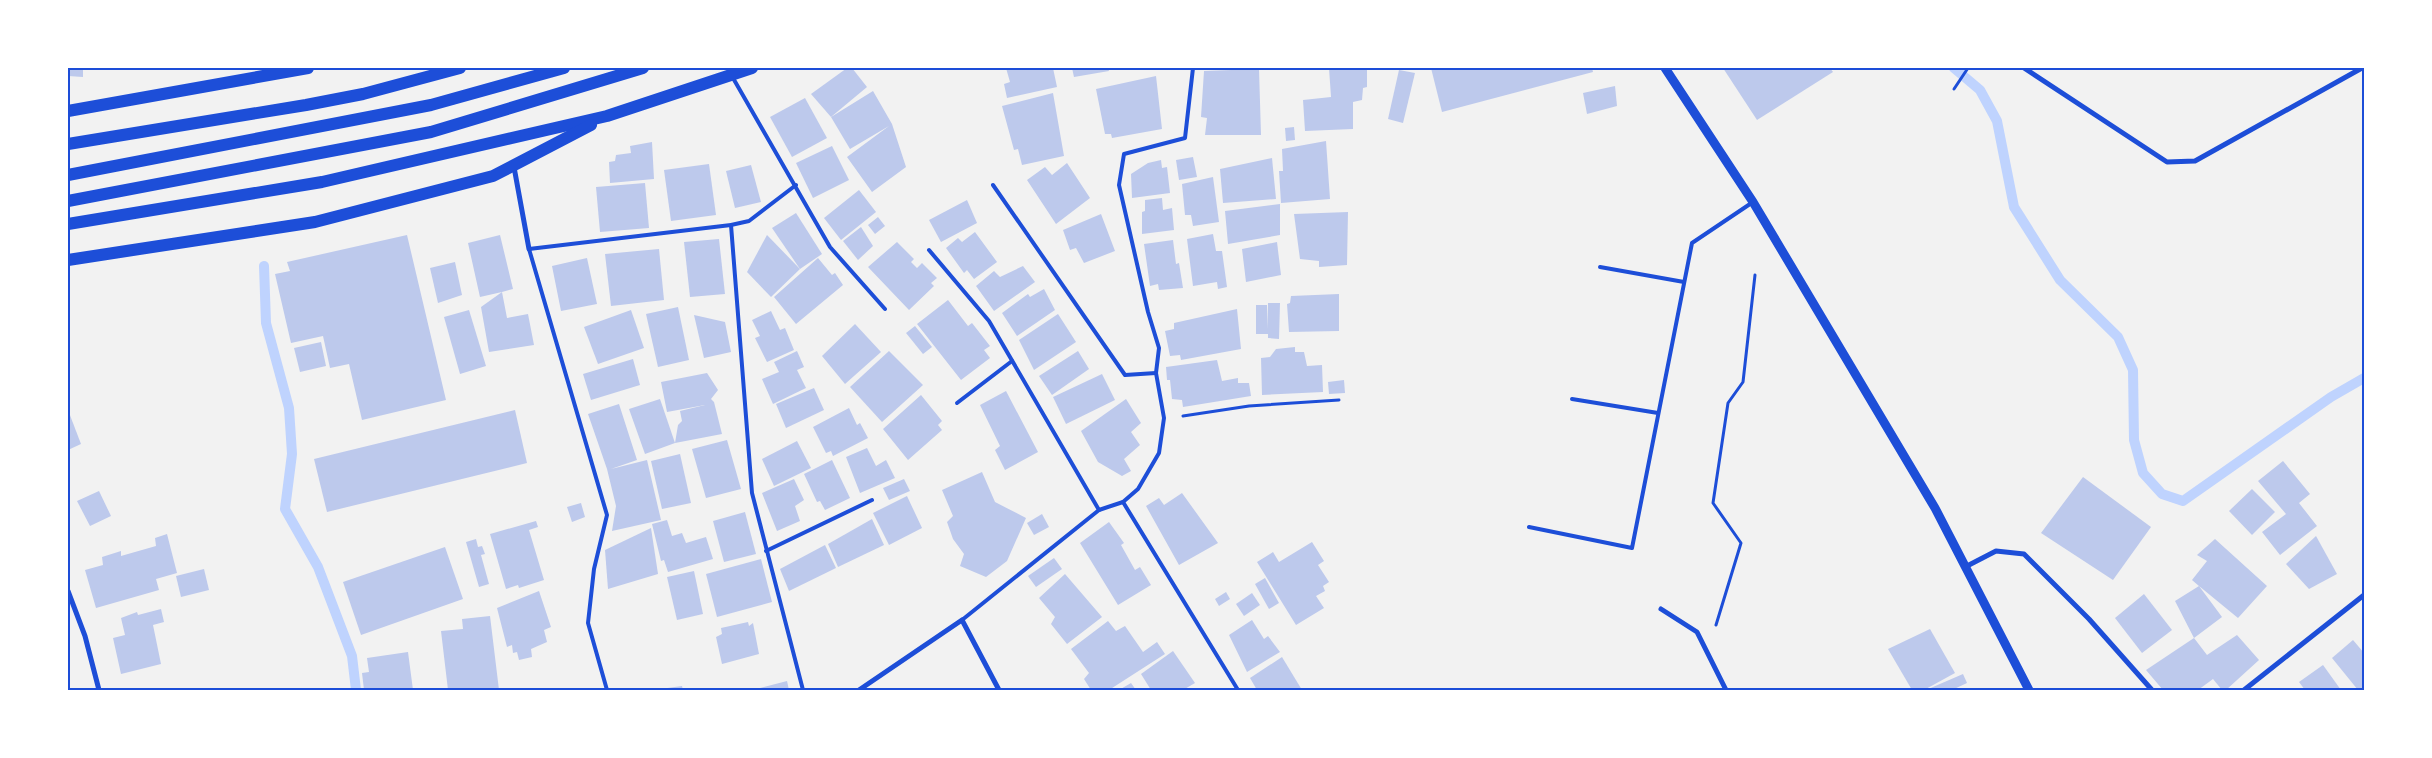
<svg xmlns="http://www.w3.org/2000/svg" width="2432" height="758" viewBox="0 0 2432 758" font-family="Mulish,sans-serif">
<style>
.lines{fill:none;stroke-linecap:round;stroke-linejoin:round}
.stream{stroke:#bfd3fe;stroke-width:10}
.building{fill:#bdc9ec}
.path{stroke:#1d4ed8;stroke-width:3}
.service{stroke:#1d4ed8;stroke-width:4}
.minor{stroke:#1d4ed8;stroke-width:5}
.tertiary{stroke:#1d4ed8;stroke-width:9}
.primary{stroke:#1d4ed8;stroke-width:12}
.neatline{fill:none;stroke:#1d4ed8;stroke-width:2}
</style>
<rect width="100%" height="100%" fill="#f2f2f2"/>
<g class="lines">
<!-- stream -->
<g class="stream">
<path d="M1954,68L1980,90L1997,121L2014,207L2060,280L2118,337L2133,370L2134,440L2143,473L2162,494L2183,501L2331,397L2364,378"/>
<path d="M264,266L266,323L289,408L292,454L285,509L318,567L352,656L356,690"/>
</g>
</g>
<!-- building -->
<g class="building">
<path d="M68,68H83V77L68,76Z"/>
<path d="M847,68H852L867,87L831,117L811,94Z"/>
<path d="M1006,68H1053L1057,87L1007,98L1004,84L1010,82Z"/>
<path d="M1072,68H1108L1109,71L1074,77Z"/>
<path d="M1329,68H1367V87L1363,88L1362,100L1353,102V129L1305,131L1303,100L1331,97Z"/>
<path d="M1431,68H1592L1593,72L1442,112Z"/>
<path d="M1723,68H1830L1833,72L1757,120Z"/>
<path d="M1259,69L1261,135H1205L1207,118L1201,117L1204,71Z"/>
<path d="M1399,70L1415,73L1403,123L1388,119Z"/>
<path d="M1156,76L1162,129L1112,138L1111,134H1105L1096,89Z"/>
<path d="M1615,86L1617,106L1587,114L1583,93Z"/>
<path d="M873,91L892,124L906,167L872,192L847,157L889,126L850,149L831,117Z"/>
<path d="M1053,93L1064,156L1022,165L1018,149L1014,150L1002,106Z"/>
<path d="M805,98L827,138L792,157L770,117Z"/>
<path d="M1294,127L1295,140L1286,141L1285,128Z"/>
<path d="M1326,141L1330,199L1281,203L1279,171H1283L1282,149Z"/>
<path d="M652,142L654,179L610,183L609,162L615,161L616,155L631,153L630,146Z"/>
<path d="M832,146L849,180L813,198L796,163Z"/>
<path d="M1193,157L1197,177L1179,180L1176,160Z"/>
<path d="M1272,158L1276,199L1223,203L1220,169Z"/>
<path d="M1161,160L1162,168L1167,167L1170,193L1132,198L1131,174L1148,163Z"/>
<path d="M1067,163L1090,198L1056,224L1027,180L1045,167L1052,175Z"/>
<path d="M709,164L716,215L671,221L664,170Z"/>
<path d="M751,165L761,202L735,208L726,171Z"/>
<path d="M1213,177L1219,222L1193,226L1191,215H1185L1182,184Z"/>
<path d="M645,183L649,228L600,232L596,187Z"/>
<path d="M859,190L876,212L841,240L824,218Z"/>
<path d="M1162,198L1163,210L1172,208L1174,230L1142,234V212L1145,211V200Z"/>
<path d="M967,200L977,223L941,242L929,220Z"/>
<path d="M1280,204V235L1228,244L1225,211Z"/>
<path d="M1348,212L1347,265L1319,267V261L1300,259L1294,214Z"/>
<path d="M796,213L822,254L800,269L772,228Z"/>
<path d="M1101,214L1115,251L1084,263L1076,248L1070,250L1063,230Z"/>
<path d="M878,217L885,226L875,234L868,225Z"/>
<path d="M861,227L873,246L858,260L843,241Z"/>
<path d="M975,232L997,262L974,279L967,270L964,273L946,248L958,238L962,242Z"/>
<path d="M1213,234L1216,251H1222L1227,287L1218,289L1217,282L1193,286L1187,239Z"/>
<path d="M407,235L446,400L362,420L349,364L330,368L323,336L291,343L275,274L290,271L287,262Z"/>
<path d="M500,235L513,289L502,292L507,318L528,314L534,345L489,352L481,307L502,292L480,297L468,243Z"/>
<path d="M767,235L800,269L771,297L747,272Z"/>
<path d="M719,239L725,294L690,297L684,242Z"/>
<path d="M1173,240L1176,264L1179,263L1183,288L1159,290L1158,284L1150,286L1144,244Z"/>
<path d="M897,242L914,259L911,262L917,268L922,263L937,278L931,283L934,286L909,310L868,267Z"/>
<path d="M1277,242L1281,275L1246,282L1242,249Z"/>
<path d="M659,249L664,300L611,306L605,254Z"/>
<path d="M587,258L597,304L561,311L552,266Z"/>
<path d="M818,258L832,275L835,273L843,285L796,324L774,297Z"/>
<path d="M455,262L462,295L438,303L430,268Z"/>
<path d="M1023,266L1035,282L994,311L976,286L994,271L1000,277Z"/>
<path d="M1044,289L1055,310L1017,336L1002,313L1028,294L1030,297Z"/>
<path d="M1339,294V331L1289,332L1287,304L1290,303L1291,296Z"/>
<path d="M948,300L968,326L972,323L990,346L984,350L990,358L961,380L917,324Z"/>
<path d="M1268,303H1280L1279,339L1268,338V334H1256V305H1267L1268,329Z"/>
<path d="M678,307L689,360L658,367L646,314Z"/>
<path d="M1237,309L1241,349L1181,360L1180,355L1170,356L1165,331L1174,329V323Z"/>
<path d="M469,310L486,366L460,374L444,317Z"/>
<path d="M631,310L644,348L598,364L584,327Z"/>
<path d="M771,311L780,330L785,328L794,350L767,362L755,338L760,336L752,320Z"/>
<path d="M1058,314L1076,342L1034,370L1019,340Z"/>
<path d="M694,315L725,322L731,352L704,358Z"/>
<path d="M855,324L881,352L845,384L822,356Z"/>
<path d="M915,326L932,347L923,354L906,333Z"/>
<path d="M321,342L326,366L300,372L294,348Z"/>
<path d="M1295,347V352H1304L1307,366L1322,365L1323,392L1262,395L1261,358L1270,357L1276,349Z"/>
<path d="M797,351L804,367L797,370L806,388L773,404L762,379L779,372L774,362Z"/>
<path d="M889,351L923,385L882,422L850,387Z"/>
<path d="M1078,351L1089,369L1052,395L1039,376Z"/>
<path d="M633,359L640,385L591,400L583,374Z"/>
<path d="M1217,360L1222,381L1238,378V383H1249L1251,396L1183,407L1182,400L1172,399L1170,380H1167L1166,367Z"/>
<path d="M707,373L718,390L711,399L714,402L722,434L675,443L678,425L682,421L680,411L705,405L667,412L661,382Z"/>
<path d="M1102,374L1115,400L1066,424L1053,397Z"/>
<path d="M1344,380L1345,393L1329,394L1328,382Z"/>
<path d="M814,388L824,410L786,428L776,404Z"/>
<path d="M1006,391L1038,452L1005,470L995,450L1000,446L980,405Z"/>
<path d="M921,395L942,421L938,425L942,430L908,460L883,429Z"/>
<path d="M660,399L675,443L645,454L629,409Z"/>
<path d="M1126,399L1141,423L1131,432L1140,445L1124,459L1131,471L1122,476L1098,462L1081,431Z"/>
<path d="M619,404L637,460L611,469L647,460L661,520L612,531L616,506L607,469L588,414Z"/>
<path d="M849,408L857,425L860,423L868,438L833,456L831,451L826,453L813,427Z"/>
<path d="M68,410L81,444L68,450Z"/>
<path d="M515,410L527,463L327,512L314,459Z"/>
<path d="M727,440L741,489L706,498L692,449Z"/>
<path d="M797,441L811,468L774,486L762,459Z"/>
<path d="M867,448L876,466L886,460L895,478L860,493L846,457Z"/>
<path d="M680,454L691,503L662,509L651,461Z"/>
<path d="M832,460L850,498L825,510L820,501L817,502L804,474Z"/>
<path d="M2283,461L2310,494L2299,503L2317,526L2280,555L2262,532L2286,514L2258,481Z"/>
<path d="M982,472L995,502L1026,518L1007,561L986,577L960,566L964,554L953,539L947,522L953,516L942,490Z"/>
<path d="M2083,477L2151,527L2113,580L2041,533Z"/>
<path d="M794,479L804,500L795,506L800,521L777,531L762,493Z"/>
<path d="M904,479L910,491L889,500L883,488Z"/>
<path d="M2252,489L2275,512L2252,535L2229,511Z"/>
<path d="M99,491L111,516L90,526L77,501Z"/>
<path d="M1182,493L1218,543L1179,565L1146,506L1159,498L1164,505Z"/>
<path d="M907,496L922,528L889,545L873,513Z"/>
<path d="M581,503L585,517L572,522L567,507Z"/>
<path d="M745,512L756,554L724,562L713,521Z"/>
<path d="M1042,514L1049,527L1034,535L1027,523Z"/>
<path d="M872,519L884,545L838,567L828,544Z"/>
<path d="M667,520L672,536L682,533L686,543L706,537L713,559L668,572L664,560L661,561L652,524Z"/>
<path d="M536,521L538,527L529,530L544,580L519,588L518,585L506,589L490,534Z"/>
<path d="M1109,522L1124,543L1121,545L1135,570L1140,567L1151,585L1118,605L1080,543Z"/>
<path d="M651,528L658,574L608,589L605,550Z"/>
<path d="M167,534L177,573L156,579L159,590L96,608L85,570L103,565L102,557L121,551V556L156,546L155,538Z"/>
<path d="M2316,536L2337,574L2309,589L2286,564Z"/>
<path d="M476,539L478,547L482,546L485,554L481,555L489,584L479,587L466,542Z"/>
<path d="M2215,539L2267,586L2238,618L2199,586L2222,617L2194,638L2175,601L2199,586L2192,580L2207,561L2197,555Z"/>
<path d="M1312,542L1324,561L1318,565L1329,582L1323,586L1325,591L1316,596L1324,608L1296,625L1257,562L1273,552L1279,562Z"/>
<path d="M825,545L836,568L789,591L780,569Z"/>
<path d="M445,547L463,599L361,635L343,582Z"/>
<path d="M1054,558L1062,569L1036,587L1028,576Z"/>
<path d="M761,559L772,602L717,617L706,574Z"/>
<path d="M204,569L209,590L181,597L176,576Z"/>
<path d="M694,571L703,614L677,620L667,577Z"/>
<path d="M1065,574L1102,617L1067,644L1051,624L1055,617L1039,598Z"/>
<path d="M1265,578L1279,603L1269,609L1255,584Z"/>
<path d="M539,591L551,627L544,630L547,642L531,649L532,657L519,660L517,652L513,653L512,645L507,647L497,608Z"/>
<path d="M1226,592L1230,599L1219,606L1215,599Z"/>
<path d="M1252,593L1260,605L1244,616L1236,604Z"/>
<path d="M2144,594L2172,630L2142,653L2115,618Z"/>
<path d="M161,609L164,622L153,625L161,664L121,674L113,638L125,635L121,618L137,612L138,615Z"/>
<path d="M490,616L499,690H448L441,631L463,629L462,619Z"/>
<path d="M1252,620L1264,639L1268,636L1280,652L1247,672L1229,635Z"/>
<path d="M1108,621L1116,631L1125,626L1143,652L1157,642L1165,654L1109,690H1091L1084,679L1089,673L1071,649Z"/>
<path d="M748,622L749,626L753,623L759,654L722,664L716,637L722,634L721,628Z"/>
<path d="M1930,629L1955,673L1924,690H1912L1888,649Z"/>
<path d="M2237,635L2259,660L2226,690H2222L2213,679L2198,690H2163L2146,670L2194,638L2207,655Z"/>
<path d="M2353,640L2364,653V690H2358L2332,658Z"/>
<path d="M1173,651L1195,683L1183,690H1151L1141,674Z"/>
<path d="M408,652L413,690H364L362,673L369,672L367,658Z"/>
<path d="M1282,657L1302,690H1257L1250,678Z"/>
<path d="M2323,665L2341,690H2305L2299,682Z"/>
<path d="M1963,674L1967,683L1952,690H1926Z"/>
<path d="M787,681L789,690H752Z"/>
<path d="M1131,683L1136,690H1119Z"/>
<path d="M682,686L683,690H660V689Z"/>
</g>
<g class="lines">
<!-- path -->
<g class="path">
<path d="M1954,89L1968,68"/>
<path d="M1183,416L1249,406L1339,400"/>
<path d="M1716,625L1741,543L1713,503L1728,403L1743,382L1755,275"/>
</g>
<!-- service -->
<g class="service">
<path d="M733,78L830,247L885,309"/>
<path d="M993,185L1125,375L1156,373"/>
<path d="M731,225L752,493L803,690"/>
<path d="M929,250L989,321L1099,510"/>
<path d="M1600,267L1684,282"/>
<path d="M1572,399L1658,413"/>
<path d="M957,403L1012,361"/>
<path d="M1123,502L1238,690"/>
<path d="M1529,527L1632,548L1692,243L1753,202"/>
<path d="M766,551L872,500"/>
<path d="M962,620L1099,510L1123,502L1138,489L1159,453L1164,418L1156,373L1159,348L1148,312L1119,185L1124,154L1185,138L1193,68"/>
<path d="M607,690L588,623L594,569L607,515L529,249L731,225L749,221L796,185"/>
</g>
<!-- minor -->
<g class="minor">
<path d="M2024,68L2167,162L2195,161L2362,68"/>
<path d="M514,167L529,249"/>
<path d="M1967,566L1996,551L2024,554L2089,619L2152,690"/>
<path d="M68,591L85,636L99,690"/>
<path d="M1661,609L1697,632L1726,690"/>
<path d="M859,690L962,620L999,690"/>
<path d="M2244,690L2364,595"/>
</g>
<!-- tertiary -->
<path class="tertiary" d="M1665,68L1753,202L1935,508L2029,690"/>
<!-- primary -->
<g class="primary">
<path d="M68,111L308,68"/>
<path d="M68,144L306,105L363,94L460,68"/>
<path d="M68,175L431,105L564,68"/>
<path d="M68,201L431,132L643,68"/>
<path d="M68,224L322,182L607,116L752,68"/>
<path d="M68,260L315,222L493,176L591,125"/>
</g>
</g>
<!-- border -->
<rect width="2432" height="758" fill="none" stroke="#ffffff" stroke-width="138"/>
<rect x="69" y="69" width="2294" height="620" class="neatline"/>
</svg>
